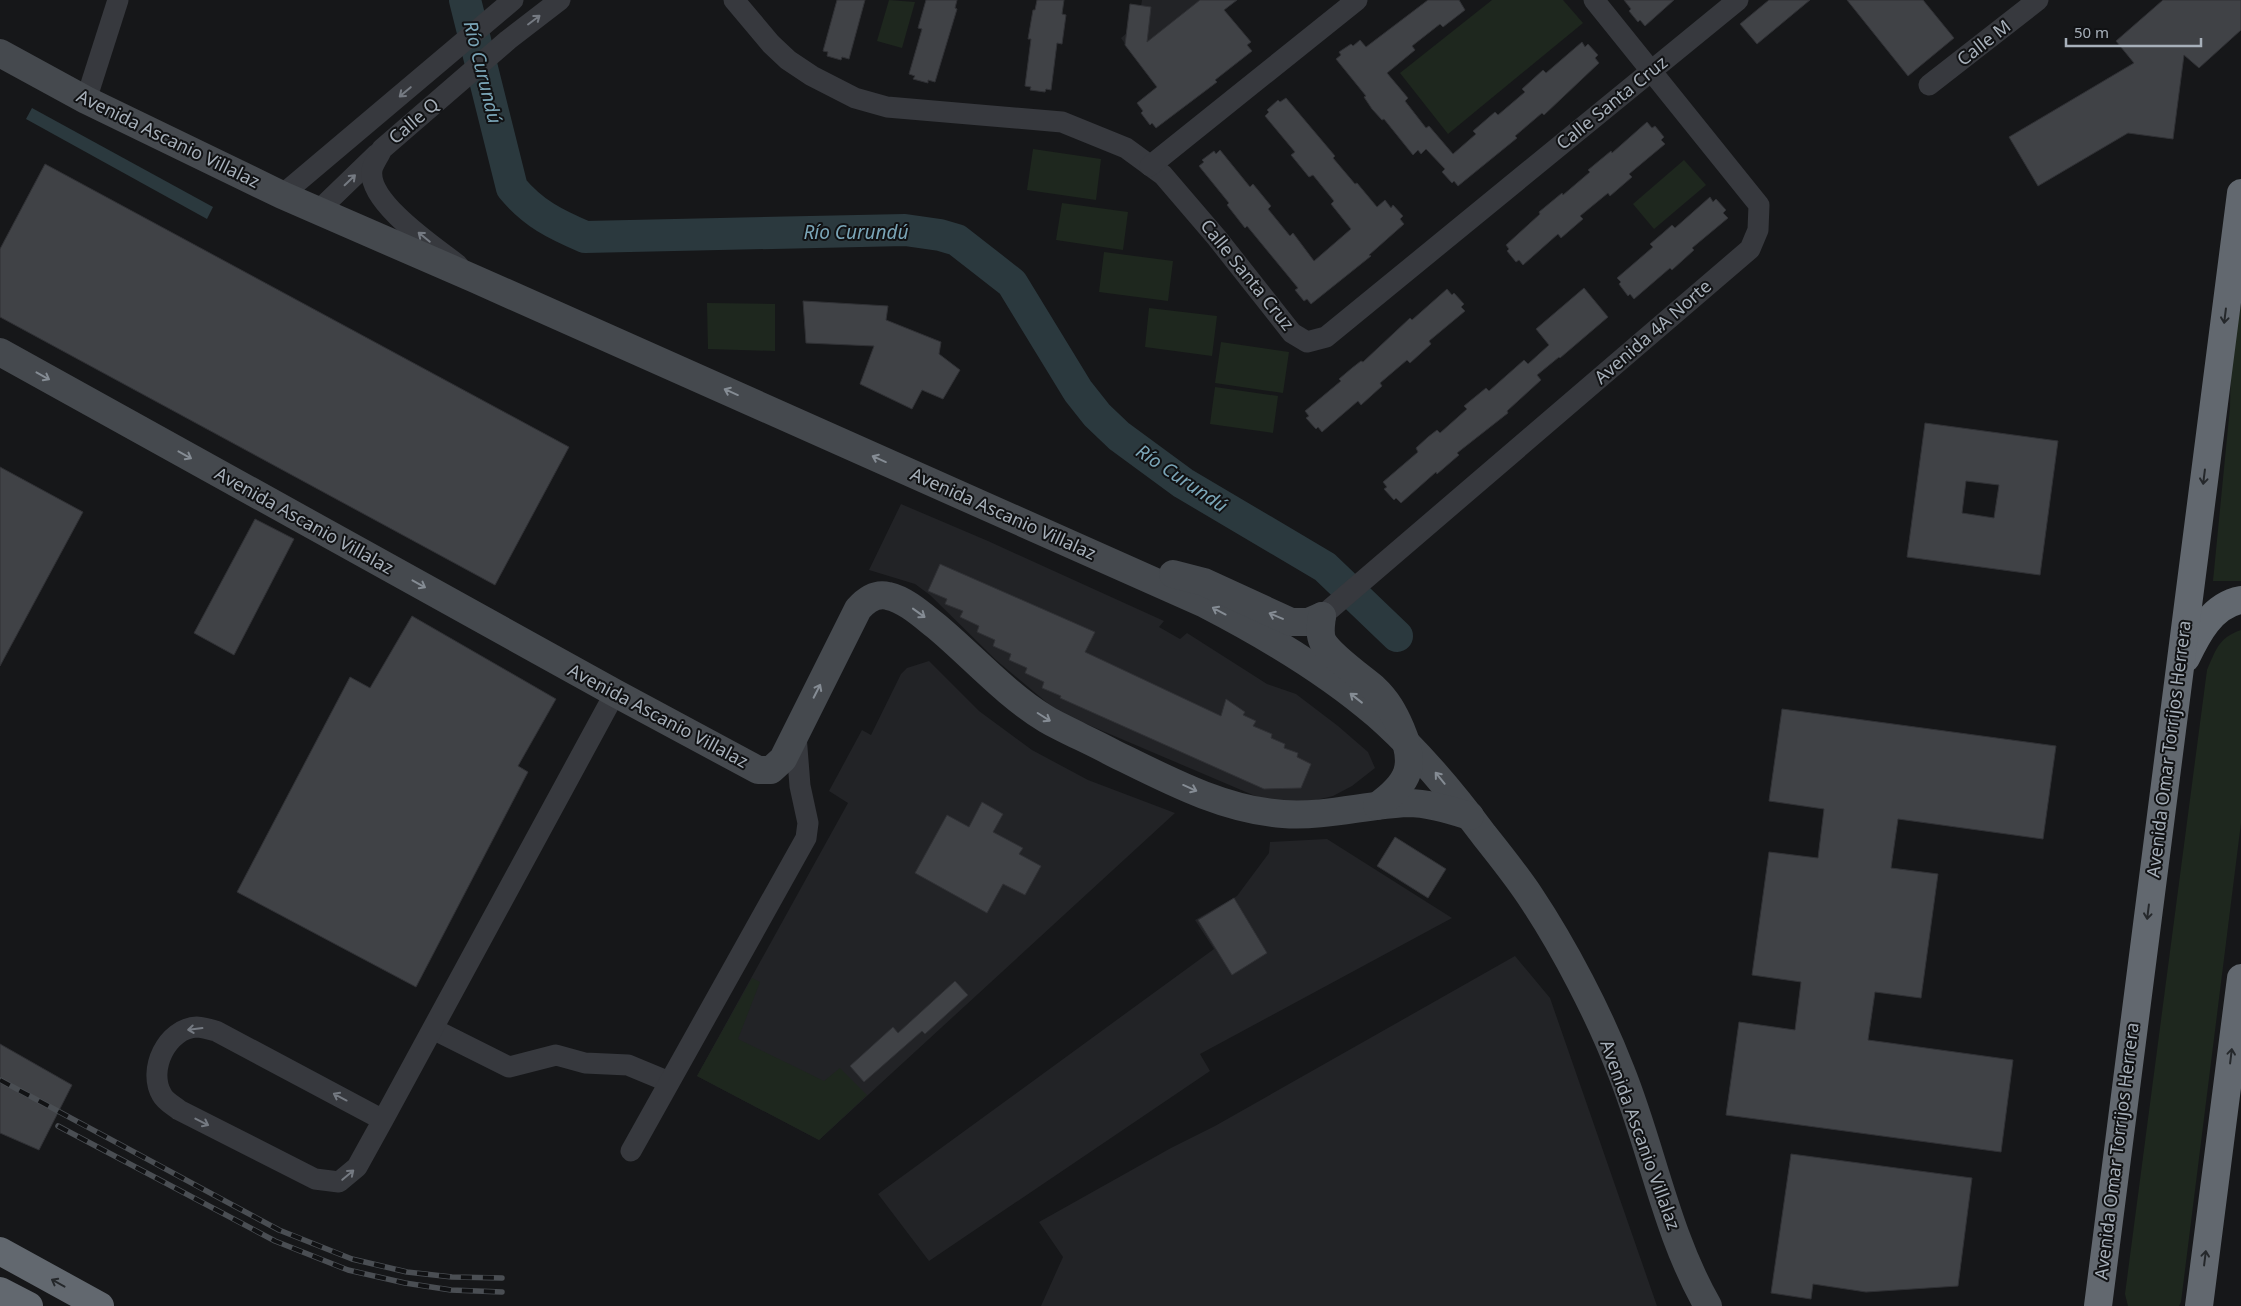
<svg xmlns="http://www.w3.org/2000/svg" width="2241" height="1306" viewBox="0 0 2241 1306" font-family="'Noto Sans',sans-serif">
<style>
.built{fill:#222326}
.green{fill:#1e271e}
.water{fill:#2b393e}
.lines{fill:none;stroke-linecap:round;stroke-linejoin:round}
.river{stroke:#2b393e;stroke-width:32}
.building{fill:#404246;stroke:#303135;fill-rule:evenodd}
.street{stroke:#37393e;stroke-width:21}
.secondary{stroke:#45494e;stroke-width:28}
.highway{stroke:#62686f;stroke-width:28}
.rail-casing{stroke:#4a4e53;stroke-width:5.5}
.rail{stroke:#111214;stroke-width:4;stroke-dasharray:11;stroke-linecap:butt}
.oneway{stroke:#757a82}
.oneway2{stroke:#25282b}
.oneway3{stroke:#858c94}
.labels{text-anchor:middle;stroke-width:4;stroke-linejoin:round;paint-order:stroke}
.street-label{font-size:18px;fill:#a7b0ba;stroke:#111214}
.water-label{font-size:19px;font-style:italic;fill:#7ba6b8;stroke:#111214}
</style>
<rect width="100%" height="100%" fill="#161719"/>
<!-- built -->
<g class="built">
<path d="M1142,0H1230L1233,3L1199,30L1132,53L1121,38L1127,33L1141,6Z"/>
<path d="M901,504L988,541L1164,621L1159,627L1180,639L1187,633L1267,684L1296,694L1338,726L1368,752L1375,768L1352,786L1333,796L1308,802L1267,801L1058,712L996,660L930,595L915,584L869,570Z"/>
<path d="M929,661L979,711L1032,750L1088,780L1175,813L819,1140L697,1076L848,803L829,791L862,730L871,735L901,674L907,668Z"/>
<path d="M1327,839L1452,918L1200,1054L1210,1071L929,1261L878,1194L1214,949L1195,920L1237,896L1269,853L1270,842Z"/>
<path d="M1515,956L1550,998L1657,1306H1041L1063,1257L1039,1222L1171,1148L1215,1126Z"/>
</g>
<!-- green -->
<g class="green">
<path d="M889,0L915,2L902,48L877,41Z"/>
<path d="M1492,0H1563L1583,23L1448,134L1400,73Z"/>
<path d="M1033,149L1101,159L1096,200L1027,190Z"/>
<path d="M1684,160L1706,185L1654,229L1633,204Z"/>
<path d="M1062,203L1128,212L1123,250L1056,240Z"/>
<path d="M1104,252L1173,261L1168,301L1099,292Z"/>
<path d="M2241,302V581H2213L2230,407L2231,362Z"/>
<path d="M707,303L775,304V351L708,349Z"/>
<path d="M1149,308L1217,316L1212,356L1145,347Z"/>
<path d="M1221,342L1289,352L1283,393L1215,383Z"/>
<path d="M1215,387L1278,396L1273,433L1210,424Z"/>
<path d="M2241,630V823L2181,1302L2179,1306H2128L2125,1294L2207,670C2216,650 2218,638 2241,630Z"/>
<path d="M752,978L760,982L738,1039L824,1081L840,1068L867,1095L819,1140L697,1076Z"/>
</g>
<!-- water -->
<path class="water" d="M32,108L213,207L207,219L26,119Z"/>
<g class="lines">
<!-- river -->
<path class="river" d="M465,0L512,188C534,214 555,224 585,237L905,230L940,235L957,240L1012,283L1078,391L1097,415L1119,436L1183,483L1325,567L1397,636"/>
</g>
<!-- building -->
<g class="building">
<path d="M837,0H865L849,59L842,57L841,60L827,56L828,52L823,51Z"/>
<path d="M926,0H957L955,8L957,9L935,82L928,80V83L913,79L915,76L909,74L922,29L918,28Z"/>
<path d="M1037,0H1064L1062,14L1066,15L1062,44L1057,43L1051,90L1046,89L1045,92L1030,90L1031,87L1025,86L1031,39H1028L1033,10H1035Z"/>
<path d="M1200,0H1237L1224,10L1251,42L1247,45L1252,51L1215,80L1217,82L1156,128L1152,123L1150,125L1141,113L1143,111L1137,103L1157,87L1125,45L1130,4L1151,7L1147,42Z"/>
<path d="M1428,0H1459L1465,10L1443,27L1440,24L1412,46L1415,50L1387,73L1408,98L1405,101L1426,128L1429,126L1453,154L1476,134L1473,131L1495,112L1498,115L1525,92L1522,89L1543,70L1546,73L1582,42L1585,47L1588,44L1598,55L1595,58L1599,63L1544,115L1542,113L1515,136L1517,138L1458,186L1454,181L1452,183L1442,172L1445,169L1426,149L1421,154L1418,150L1413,155L1384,119L1382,120L1372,109L1364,97L1366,96L1336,59L1341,55L1339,52L1351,44L1353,46L1360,40L1366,47Z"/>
<path d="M1624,0H1674L1645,26L1640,20L1638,22L1629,11L1631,9Z"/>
<path d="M1769,0H1810L1757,44L1740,24Z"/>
<path d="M1847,0H1923L1954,38L1908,76Z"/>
<path d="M2163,0H2241V30L2199,68L2184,55L2173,139L2128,133L2038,186L2009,137L2134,63L2116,41Z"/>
<path d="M1286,98L1335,156L1333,158L1355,184L1357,183L1377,207L1385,200L1391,208L1393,205L1403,216L1400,219L1404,224L1369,255L1371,256L1311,304L1307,299L1304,301L1295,290L1298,288L1247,226L1245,228L1227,205L1229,203L1199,166L1204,162L1202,160L1214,151L1216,154L1220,150L1250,187L1253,184L1271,206L1268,209L1290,236L1293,233L1314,261L1351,229L1331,204L1334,201L1313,175L1309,177L1291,155L1295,152L1265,116L1269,112L1267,110L1278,100L1280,102Z"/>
<path d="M1647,122L1652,128L1655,126L1664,137L1661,140L1665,144L1629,174L1632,177L1610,196L1608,193L1580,216L1583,219L1561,238L1558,234L1523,265L1519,260L1516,262L1507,251L1509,249L1506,245L1540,214L1539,212L1562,193L1563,195L1590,172L1588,170L1611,151L1612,153Z"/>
<path d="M45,164L569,447L495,585L0,317V249Z"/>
<path d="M1710,197L1713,202L1716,199L1726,210L1723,213L1728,218L1692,248L1694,250L1672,270L1670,268L1634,299L1630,294L1628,296L1619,284L1621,282L1617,278L1653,247L1650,244L1663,233L1672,225L1675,228Z"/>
<path d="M1584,288L1608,317L1560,358L1559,357L1537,375L1541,380L1507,411L1508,413L1457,453L1459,455L1437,474L1436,472L1401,503L1396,498L1394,500L1384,489L1387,487L1383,482L1418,452L1416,448L1428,437L1437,430L1440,433L1467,409L1464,406L1486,388L1489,391L1524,360L1528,364L1549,345L1536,329Z"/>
<path d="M1447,289L1452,295L1454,293L1464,304L1461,307L1465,311L1429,341L1431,344L1410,363L1407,360L1380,383L1382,386L1361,405L1358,401L1322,432L1318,427L1316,429L1306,418L1309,416L1305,411L1341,381L1339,379L1352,368L1361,361L1363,362L1410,318L1412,320Z"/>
<path d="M803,301L888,306L886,320L941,342L939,354L960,370L943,399L922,390L912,409L860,384L874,346L806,343Z"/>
<path d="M1925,423L2058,441L2040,575L1907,557ZM1966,481L1999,485L1994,518L1962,513Z"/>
<path d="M0,467L83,512L0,666Z"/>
<path d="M255,519L294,539L234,655L194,633Z"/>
<path d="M940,564L1095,632L1085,652L1221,716L1226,699L1245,712L1243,715L1256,721L1253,726L1272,734L1271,738L1285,744L1284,748L1298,753L1297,757L1311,764L1301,788L1264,789L1060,698L1061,696L1042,688L1044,682L1025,673L1027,668L1009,660L1011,654L993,646L995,640L977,632L979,626L960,617L963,611L945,604L947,599L928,591Z"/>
<path d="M412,616L556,699L518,766L528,772L416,987L237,892L350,677L370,688Z"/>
<path d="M1782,709L2056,746L2043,839L1898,819L1891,868L1938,874L1921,998L1875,992L1868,1040L2013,1060L2001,1152L1726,1115L1739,1022L1795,1030L1801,982L1752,975L1769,852L1818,858L1824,809L1769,801Z"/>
<path d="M982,802L1003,814L993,832L1023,848L1019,854L1041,866L1025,895L1003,884L987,913L915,873L947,815L969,827Z"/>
<path d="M1395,837L1446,869L1428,898L1377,866Z"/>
<path d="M1234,898L1267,953L1232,975L1198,920Z"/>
<path d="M955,981L968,995L925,1034L922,1031L864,1082L850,1066L893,1027L898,1033Z"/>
<path d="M0,1044L72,1085L39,1150L0,1133Z"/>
<path d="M1791,1154L1972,1178L1958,1286L1866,1292L1813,1284L1811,1299L1771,1293Z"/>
</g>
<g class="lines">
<!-- street -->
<g class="street">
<path d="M734,0L771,44L788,60L812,76L855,98L887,107L1062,122L1126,148L1163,175L1217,238L1292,333L1307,342L1326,337L1738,0"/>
<path d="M1929,85L2038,0"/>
<path d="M86,100L118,0"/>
<path d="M1150,166L1357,0"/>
<path d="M282,195L513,0"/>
<path d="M318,211L377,154"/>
<path d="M458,265C435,247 367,202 372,170C373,164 379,156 382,149L508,40L560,0"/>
<path d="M1322,616L1750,249L1758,230L1759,205L1594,0"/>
<path d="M433,1029L509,1067L556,1055L585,1063L628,1065L669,1082"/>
<path d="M383,1120L216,1031C210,1030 203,1027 197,1027C167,1028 147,1070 162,1095C165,1101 174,1106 179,1110L315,1179L339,1182L357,1167L383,1120L615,693"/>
<path d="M631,1151L806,838L808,823L800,786L796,735"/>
</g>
<!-- secondary -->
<g class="secondary">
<path d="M0,53L86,100L282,195L475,279L1205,604C1265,635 1325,670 1377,715C1418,751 1452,792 1484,835C1500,855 1516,875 1530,896C1564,947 1599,1014 1621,1071C1652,1148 1666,1233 1708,1306"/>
<path d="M0,352L615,693L758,770H771L783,759L858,609C866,600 876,593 888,596C906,600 922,615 936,626C972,656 1005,694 1046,719C1067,731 1091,741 1113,753C1166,779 1223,810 1283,814C1325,817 1365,805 1407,803C1428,803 1450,810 1470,816"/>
<path d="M1173,574L1204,582L1291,622H1308L1322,616"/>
<path d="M1322,616C1321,625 1319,634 1323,642C1331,656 1361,677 1374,688C1387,700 1394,713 1401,729C1417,766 1409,783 1377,806"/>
</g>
<!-- highway -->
<g class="highway">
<path d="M2186,658C2197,635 2212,605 2241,600"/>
<path d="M0,1251L100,1306"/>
<path d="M0,1291L29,1306"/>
<path d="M2098,1306L2241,193"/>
<path d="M2199,1306L2241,978"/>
</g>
<defs>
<g id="rail">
<path d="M0,1080L279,1230L352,1259L407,1272L452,1277L502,1278"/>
<path d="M58,1126L275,1241L348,1270L405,1283L451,1290L502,1292"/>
</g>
</defs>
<!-- rail casing -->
<use href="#rail" class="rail-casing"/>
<!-- rail -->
<use href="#rail" class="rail"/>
</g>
<!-- one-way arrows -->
<defs><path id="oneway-shaft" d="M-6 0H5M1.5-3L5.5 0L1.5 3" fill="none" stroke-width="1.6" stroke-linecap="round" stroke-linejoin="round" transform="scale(1.25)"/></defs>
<g class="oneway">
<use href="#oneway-shaft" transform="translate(534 20) rotate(-37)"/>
<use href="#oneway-shaft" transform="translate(405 92) rotate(140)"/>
<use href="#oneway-shaft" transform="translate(350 180) rotate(-44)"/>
<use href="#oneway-shaft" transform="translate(424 237) rotate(-141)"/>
<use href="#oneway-shaft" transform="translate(195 1029) rotate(173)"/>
<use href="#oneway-shaft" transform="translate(340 1097) rotate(-152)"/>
<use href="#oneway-shaft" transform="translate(202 1122) rotate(27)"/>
<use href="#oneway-shaft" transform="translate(348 1175) rotate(-40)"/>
</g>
<g class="oneway2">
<use href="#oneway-shaft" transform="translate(2225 316) rotate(97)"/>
<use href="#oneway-shaft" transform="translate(2204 477) rotate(97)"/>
<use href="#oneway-shaft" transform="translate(2148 912) rotate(97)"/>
<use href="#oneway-shaft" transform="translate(2231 1056) rotate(-83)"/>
<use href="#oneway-shaft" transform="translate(2205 1258) rotate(-83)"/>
<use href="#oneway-shaft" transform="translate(58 1283) rotate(-151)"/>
</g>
<g class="oneway3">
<use href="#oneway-shaft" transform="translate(43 376) rotate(29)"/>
<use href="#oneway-shaft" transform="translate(731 392) rotate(-156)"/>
<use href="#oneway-shaft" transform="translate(185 455) rotate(29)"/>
<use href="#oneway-shaft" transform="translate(879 459) rotate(-156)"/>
<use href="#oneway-shaft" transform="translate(419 584) rotate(29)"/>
<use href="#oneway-shaft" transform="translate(1219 611) rotate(-152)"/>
<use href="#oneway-shaft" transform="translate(919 613) rotate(36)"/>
<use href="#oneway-shaft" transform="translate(1276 616) rotate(-157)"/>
<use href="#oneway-shaft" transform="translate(817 691) rotate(-63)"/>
<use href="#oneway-shaft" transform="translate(1356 698) rotate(-142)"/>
<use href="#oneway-shaft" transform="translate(1044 717) rotate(32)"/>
<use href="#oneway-shaft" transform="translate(1440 778) rotate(-129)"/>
<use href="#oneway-shaft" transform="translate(1190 788) rotate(24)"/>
</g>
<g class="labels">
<!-- street labels -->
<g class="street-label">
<text transform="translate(1984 43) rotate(-38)" y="6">Calle M</text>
<text transform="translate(1612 103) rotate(-39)" y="6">Calle Santa Cruz</text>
<text transform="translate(414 121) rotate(-41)" y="6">Calle Q</text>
<text transform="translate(168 139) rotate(26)" y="6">Avenida Ascanio Villalaz</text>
<text transform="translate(1247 275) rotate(51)" y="6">Calle Santa Cruz</text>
<text transform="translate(1653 332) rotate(-41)" y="6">Avenida 4A Norte</text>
<text transform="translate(1003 514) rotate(24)" y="6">Avenida Ascanio Villalaz</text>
<text transform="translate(304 521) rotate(29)" y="6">Avenida Ascanio Villalaz</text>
<text transform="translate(658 716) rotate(28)" y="6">Avenida Ascanio Villalaz</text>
<text transform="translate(2169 749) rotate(-83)" y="6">Avenida Omar Torrijos Herrera</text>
<text transform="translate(1640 1135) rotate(70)" y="6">Avenida Ascanio Villalaz</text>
<text transform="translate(2117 1151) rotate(-83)" y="6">Avenida Omar Torrijos Herrera</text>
</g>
<!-- water labels -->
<g class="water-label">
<text transform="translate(483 72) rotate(76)" y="7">Río Curundú</text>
<text x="856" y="239">Río Curundú</text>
<text transform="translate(1182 478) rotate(34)" y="7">Río Curundú</text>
</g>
</g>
<!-- scale -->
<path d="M2066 38v8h135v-8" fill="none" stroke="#a7b0ba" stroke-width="2.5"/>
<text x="2074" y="38" font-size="15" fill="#a7b0ba" stroke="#111214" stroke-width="4" paint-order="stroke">50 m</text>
</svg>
